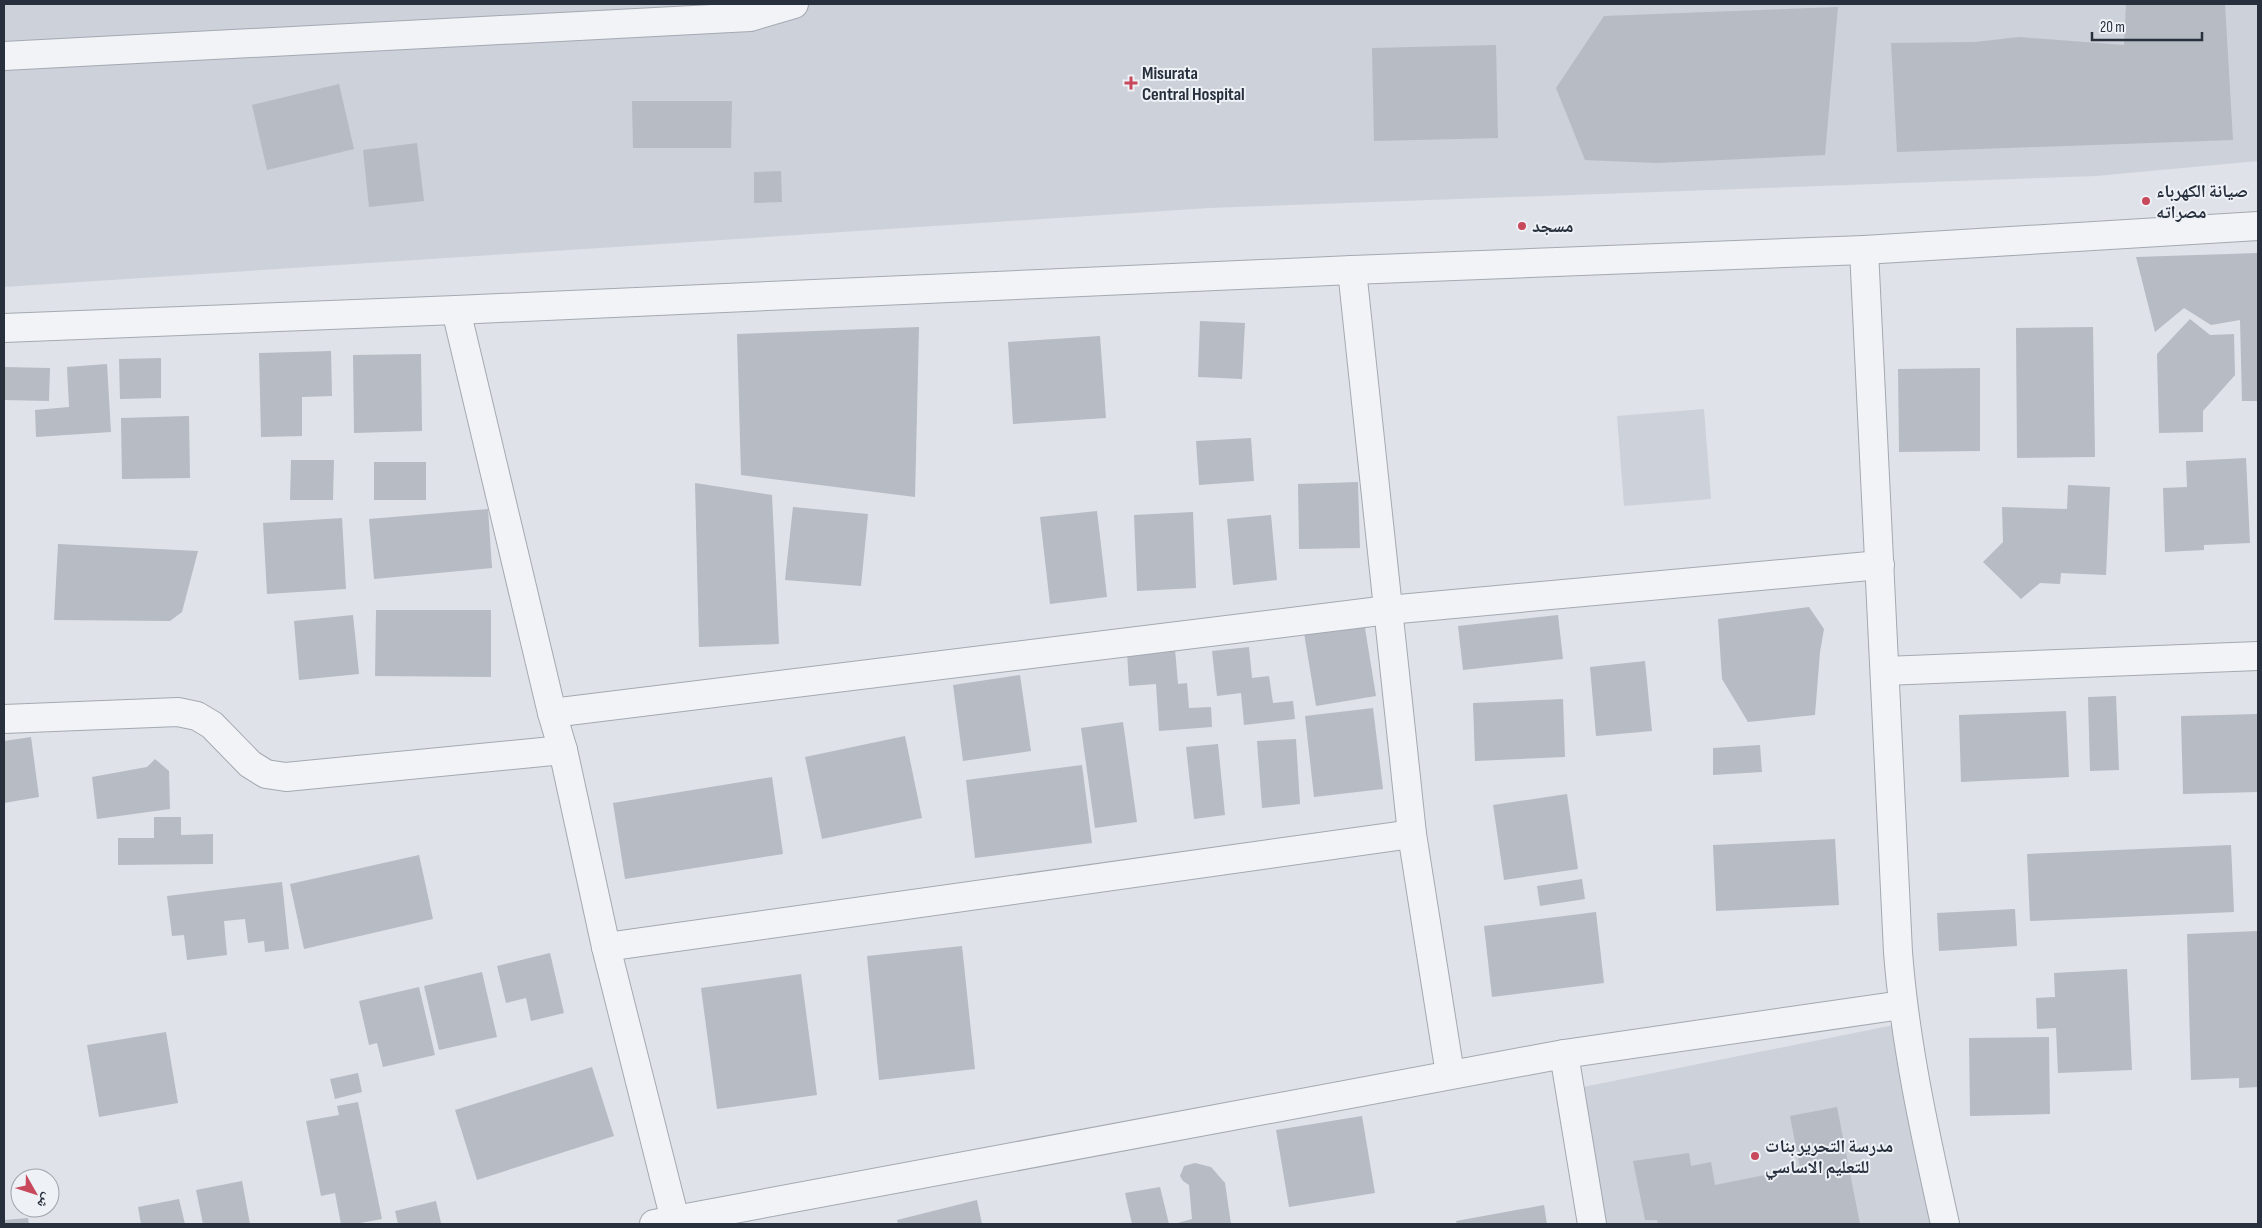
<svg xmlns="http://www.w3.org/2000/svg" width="2262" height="1228" viewBox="0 0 2262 1228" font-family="'Sofia Sans Condensed','Noto Naskh Arabic',sans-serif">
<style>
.built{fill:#cdd1d9}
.building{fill:#b6bbc4}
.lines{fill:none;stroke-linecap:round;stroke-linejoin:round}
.minor-casing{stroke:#a4a9b2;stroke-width:30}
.minor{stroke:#f1f3f6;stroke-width:28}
.poi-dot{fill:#c8485c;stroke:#eef1f5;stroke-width:2}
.labels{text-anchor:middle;stroke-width:4;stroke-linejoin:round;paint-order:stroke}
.poi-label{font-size:18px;font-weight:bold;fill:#28303e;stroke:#eef1f5;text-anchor:start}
</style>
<rect width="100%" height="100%" fill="#dfe2e8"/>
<!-- built -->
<g class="built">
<path d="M4,4H2258V161L2096,176L1209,208L4,287Z"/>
<path d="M1704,409L1711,499L1624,506L1617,416Z"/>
<path d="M1894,1025L1935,1224H1601L1578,1088Z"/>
</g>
<!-- building -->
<g class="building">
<path d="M2126,4H2225L2233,140L1897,152L1891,43L1975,42L2019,37L2124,45Z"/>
<path d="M1838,7L1825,155L1657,163L1585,160L1556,88L1604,16Z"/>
<path d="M1496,45L1498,138L1374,141L1372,48Z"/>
<path d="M339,84L354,149L267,170L252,105Z"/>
<path d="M632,101H732L731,148H633Z"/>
<path d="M417,143L424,201L369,207L363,150Z"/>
<path d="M781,171L782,202L754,203V172Z"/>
<path d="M2258,253V401H2242L2240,320L2211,325L2184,308L2155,332L2136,257Z"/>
<path d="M2190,319L2210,335L2234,334L2235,375L2203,411V432L2159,433L2157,354Z"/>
<path d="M1200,321L1245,323L1242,379L1198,377Z"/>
<path d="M919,327L915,497L741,475L737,334Z"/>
<path d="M2093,327L2095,457L2017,458L2016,328Z"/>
<path d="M1100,336L1106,418L1013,424L1008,342Z"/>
<path d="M331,351L332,396L302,397V436L261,437L259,353Z"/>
<path d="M421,354L422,431L354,433L353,355Z"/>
<path d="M161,358V398L120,399L119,359Z"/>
<path d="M107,364L111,432L36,437L35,410L69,407L67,367Z"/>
<path d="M4,367L50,368L49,401L4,400Z"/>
<path d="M1980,368V451L1899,452L1898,369Z"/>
<path d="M189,416L190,478L122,479L121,418Z"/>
<path d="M1251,438L1254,481L1199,485L1196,441Z"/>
<path d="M2246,458L2250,543L2204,545V550L2165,552L2163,488L2187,487L2186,461Z"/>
<path d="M291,460H334L333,500H290Z"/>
<rect x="374" y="462" width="52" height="38"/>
<path d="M1358,482L1360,548L1299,549L1298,484Z"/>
<path d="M695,483L772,495L779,644L699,647Z"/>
<path d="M2068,485L2110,487L2106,575L2061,573L2060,584L2040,583L2021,599L1983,562L2003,542L2002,507L2067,509Z"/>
<path d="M793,507L868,514L861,586L785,580Z"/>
<path d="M488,509L492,568L374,579L369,519Z"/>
<path d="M1097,511L1107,597L1050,604L1040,517Z"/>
<path d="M1193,512L1196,588L1137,591L1134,515Z"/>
<path d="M1271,515L1277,580L1233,585L1227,519Z"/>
<path d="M342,518L346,589L267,594L263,523Z"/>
<path d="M58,544L198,551L182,612L170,621L54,620Z"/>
<path d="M1809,607L1824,629L1820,652L1815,715L1748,722L1722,679L1718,619Z"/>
<path d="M376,610H491V677L375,676Z"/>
<path d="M353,615L359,674L299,680L294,621Z"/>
<path d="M1558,615L1563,659L1463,670L1458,626Z"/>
<path d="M1364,622L1376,696L1316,706L1304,633Z"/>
<path d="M1249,647L1252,678L1269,676L1273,703L1293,701L1295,719L1244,725L1241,693L1217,696L1212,651Z"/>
<path d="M1175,649L1178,684L1187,683L1189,708L1211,707L1212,727L1159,731L1156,684L1129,686L1127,652Z"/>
<path d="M1645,661L1652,731L1596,736L1590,667Z"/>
<path d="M1020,675L1031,751L963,761L953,685Z"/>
<path d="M2116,696L2119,770L2090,771L2088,697Z"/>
<path d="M1563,699L1565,757L1475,761L1473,703Z"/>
<path d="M1373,708L1383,789L1314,797L1305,716Z"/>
<path d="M2066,711L2069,777L1961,782L1959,715Z"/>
<path d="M2258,714V792L2183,794L2181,716Z"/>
<path d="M1123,722L1137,822L1095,828L1081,728Z"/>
<path d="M905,736L922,818L822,839L805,757Z"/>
<path d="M31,737L39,797L4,803V741Z"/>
<path d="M1296,739L1300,804L1262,808L1257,741Z"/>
<path d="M1218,744L1225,815L1194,819L1186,747Z"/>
<path d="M1760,745L1762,772L1713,775V748Z"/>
<path d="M155,759L169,771L170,809L97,819L92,777L147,767Z"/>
<path d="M1082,765L1092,843L975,858L966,780Z"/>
<path d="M772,777L783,854L625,879L613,803Z"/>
<path d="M1567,794L1578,869L1504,880L1493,805Z"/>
<path d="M154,817H181V835L213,834V864L118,865V838H154Z"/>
<path d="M1835,839L1839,905L1716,911L1713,845Z"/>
<path d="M2231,845L2234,912L2030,921L2027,854Z"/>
<path d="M419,855L433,919L304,949L290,884Z"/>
<path d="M1582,879L1585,899L1540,906L1537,886Z"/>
<path d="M282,882L289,949L265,952L264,941L248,943L245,919L224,921L227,955L187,960L184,935L172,936L167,896Z"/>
<path d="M2015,909L2017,946L1939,951L1937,913Z"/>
<path d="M1596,912L1604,983L1492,997L1484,926Z"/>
<path d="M2258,931V1087L2239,1088V1078L2191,1080L2187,934Z"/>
<path d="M962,946L975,1069L879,1080L867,956Z"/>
<path d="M550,953L564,1013L531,1021L526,998L506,1003L497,966Z"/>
<path d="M2127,969L2132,1070L2058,1073L2056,1028L2037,1029L2036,998L2055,997L2054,973Z"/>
<path d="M482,972L497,1037L439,1050L424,986Z"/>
<path d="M801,974L817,1095L717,1109L701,988Z"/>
<path d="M419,987L435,1055L383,1067L377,1043L369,1045L359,1001Z"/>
<path d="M166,1032L178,1103L99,1117L87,1045Z"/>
<path d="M2049,1037L2050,1114L1970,1116L1969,1038Z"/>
<path d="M592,1067L614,1136L477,1180L455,1110Z"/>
<path d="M358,1073L362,1092L335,1099L330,1079Z"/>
<path d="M358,1102L382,1219L355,1224H341L335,1193L321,1196L306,1121L339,1115L337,1106Z"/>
<path d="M1837,1107L1860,1224H1658L1657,1220H1645L1633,1161L1689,1153L1691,1166L1711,1162L1715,1185L1800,1168L1790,1116Z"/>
<path d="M1362,1116L1375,1193L1289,1207L1276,1130Z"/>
<path d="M1195,1163L1211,1167L1225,1183L1231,1224H1174L1192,1219L1189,1185L1183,1181L1180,1176L1184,1166Z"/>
<path d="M242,1181L250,1224H203L196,1190Z"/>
<path d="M1160,1187L1169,1224H1132L1125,1193Z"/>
<path d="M179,1199L185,1224H141L138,1207Z"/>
<path d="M977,1200L982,1224H898L897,1220Z"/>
<path d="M436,1201L441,1223L398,1224L395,1211Z"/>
<path d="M1544,1205L1547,1224H1457L1456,1221Z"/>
<path d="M28,1218L29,1224H4V1220Z"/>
</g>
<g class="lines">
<defs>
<g id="minor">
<path d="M4,56L750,17L794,4"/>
<path d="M1864,250L1898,952C1905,1044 1925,1134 1945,1224"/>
<path d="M1352,270L1412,834L1450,1074"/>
<path d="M456,310L552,713L563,750L606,947L676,1224"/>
<path d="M4,328L456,310L1352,270L1864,250L2258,226"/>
<path d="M1885,671L2258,656"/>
<path d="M552,713L1388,610L1880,565"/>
<path d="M4,719L178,712L197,716L212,725L250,764L266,774L286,777L563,750"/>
<path d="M606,947L1412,834"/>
<path d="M1564,1054L1592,1224"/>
<path d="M654,1224L1564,1054L1902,1005"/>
</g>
</defs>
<!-- minor casing -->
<use href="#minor" class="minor-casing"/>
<!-- minor -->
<use href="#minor" class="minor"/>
</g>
<!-- markers -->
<g class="poi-dot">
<path d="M1128.5 75.5h5v5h5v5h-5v5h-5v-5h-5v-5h5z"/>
<circle cx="2146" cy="201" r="5"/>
<circle cx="1522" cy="226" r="5"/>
<circle cx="1755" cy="1156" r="5"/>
</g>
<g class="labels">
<!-- poi labels -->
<g class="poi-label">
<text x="1142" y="79">Misurata<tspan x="1142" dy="21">Central Hospital</tspan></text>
<text x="2156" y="197">صيانة الكهرباء<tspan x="2156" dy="21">مصراته</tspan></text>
<text x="1532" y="232">مسجد</text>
<text x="1765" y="1152">مدرسة التحرير بنات<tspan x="1765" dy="21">للتعليم الاساسي</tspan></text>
</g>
</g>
<!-- border -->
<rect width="2262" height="1228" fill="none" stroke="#28303e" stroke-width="10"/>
<!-- north arrow -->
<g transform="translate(35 1193) rotate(129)"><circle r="24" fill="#eef1f5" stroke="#9fa4ac"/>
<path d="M0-4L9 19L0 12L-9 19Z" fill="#c8485c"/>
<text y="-8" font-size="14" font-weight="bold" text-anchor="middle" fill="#28303e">ش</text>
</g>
<!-- scale -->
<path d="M2092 32v8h110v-8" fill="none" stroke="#28303e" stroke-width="2.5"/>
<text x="2100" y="32" font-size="15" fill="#28303e" stroke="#eef1f5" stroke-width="4" paint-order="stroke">20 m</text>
</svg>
